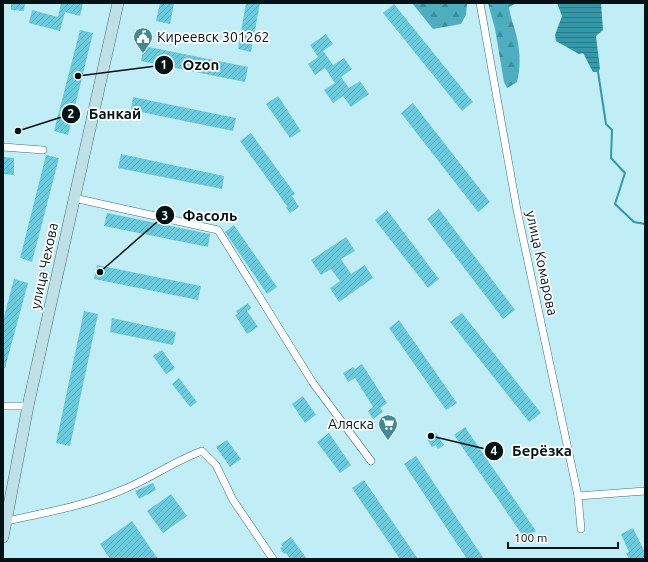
<svg xmlns="http://www.w3.org/2000/svg" width="648" height="562" viewBox="0 0 648 562" font-family="Ubuntu,sans-serif">
<style>
.forest{fill:url(#forest-firs)}
.water{fill:url(#water-rules)}
.lines{fill:none;stroke-linecap:round;stroke-linejoin:round}
.stream{stroke:#3498a9;stroke-width:2}
.building{fill:url(#building-hatch)}
.minor-casing{stroke:#446d75;stroke-width:8}
.secondary-casing{stroke:#446d75;stroke-width:12}
.minor{stroke:#fff;stroke-width:7}
.secondary{stroke:#bfe0e6;stroke-width:11}
.labels{text-anchor:middle;stroke-width:3.5;stroke-linejoin:round;paint-order:stroke}
.poi-label{font-size:14px;fill:#031215;stroke:#fff;text-anchor:start}
.street-label{font-size:14px;fill:#031215;stroke:#fff}
.leader{fill:none;stroke:#031215;stroke-width:1.5}
.callout-dot{fill:#031215;stroke:#fff;stroke-width:1.5}
.mark-label{font-size:12px;text-anchor:middle;font-weight:bold;fill:#fff}
.callout-label{font-size:15px;text-anchor:middle;font-weight:bold;fill:#031215;stroke:#fff;stroke-width:3.5;stroke-linejoin:round;paint-order:stroke}
</style>
<defs>
<pattern id="forest-firs" width="22" height="20" patternUnits="userSpaceOnUse"><rect width="22" height="20" fill="#4eaebf"/><path d="M5 1l3.5 6h-7zM16 11l3.5 6h-7z" fill="#3f8c9a"/></pattern>
<pattern id="water-rules" width="6" height="5" patternUnits="userSpaceOnUse"><rect width="6" height="5" fill="#3498a9"/><path d="M0 2.5h6" fill="none" stroke="#2a7b88"/></pattern>
<pattern id="building-hatch" width="6" height="6" patternUnits="userSpaceOnUse"><rect width="6" height="6" fill="#6bcadb"/><path d="M-1 1l2-2M0 6l6-6M5 7l2-2" fill="none" stroke="#5bacbb"/></pattern>
</defs>
<rect width="100%" height="100%" fill="#c0edf6"/>
<!-- forest -->
<g class="forest">
<path d="M412,3H467L466,15L461,24L433,29Z"/>
<path d="M488,3H517L509,7C510,17 514,25 516,34C520,49 521,67 517,82L507,88L504,82L495,29Z"/>
</g>
<!-- water -->
<path class="water" d="M557,3H601L603,30L596,36L600,69L598,72H593L583,53L579,54L556,41L555,35L562,16Z"/>
<g class="lines">
<!-- stream -->
<path class="stream" d="M598,72L606,124L612,130L611,158L625,173L615,204L634,222L645,224"/>
</g>
<!-- building -->
<g class="building">
<path d="M11,3H25L24,11L11,10Z"/>
<path d="M61,3H83L80,16L65,12L60,31L29,23L32,10L58,17Z"/>
<path d="M160,3H174L170,24L156,21Z"/>
<path d="M246,3H260L251,52L238,49Z"/>
<path d="M394,4L473,102L462,111L383,13Z"/>
<path d="M80,30L93,33L68,135L54,131Z"/>
<path d="M326,34L333,44L323,51L333,65L344,58L352,69L341,77L349,88L360,81L369,94L351,107L343,96L333,103L324,90L335,83L325,68L315,75L308,64L318,57L310,45Z"/>
<path d="M144,46L248,67L245,82L141,61Z"/>
<path d="M278,96L301,131L290,138L266,104Z"/>
<path d="M133,97L236,118L233,131L131,110Z"/>
<path d="M413,103L490,202L478,212L401,113Z"/>
<path d="M251,133L295,194L292,196L299,207L290,213L286,208L287,206L240,141Z"/>
<path d="M121,154L224,176L222,189L118,168Z"/>
<path d="M46,155L59,158L32,262L20,258Z"/>
<path d="M3,157L14,158V175L3,174Z"/>
<path d="M439,209L515,310L503,319L427,219Z"/>
<path d="M387,210L439,279L428,288L375,220Z"/>
<path d="M107,213L210,234L208,247L104,226Z"/>
<path d="M234,225L277,287L267,294L225,232Z"/>
<path d="M346,237L355,251L341,259L351,274L365,265L373,278L339,302L330,288L340,281L331,269L321,275L311,260Z"/>
<path d="M97,265L201,286L198,300L94,279Z"/>
<path d="M14,279L28,283L5,368L3,367V321Z"/>
<path d="M248,303L251,308L247,311L258,327L247,334L235,315L238,314L236,311Z"/>
<path d="M84,311L98,314L70,446L56,443Z"/>
<path d="M462,313L541,413L529,422L450,322Z"/>
<path d="M112,318L176,332L173,345L110,332Z"/>
<path d="M399,320L457,403L446,410L389,328Z"/>
<path d="M162,350L175,368L166,374L153,356Z"/>
<path d="M362,364L387,403L380,408L383,412L373,419L368,411L373,407L355,378L348,382L343,373L353,367L355,369Z"/>
<path d="M179,378L197,402L190,407L172,384Z"/>
<path d="M303,396L316,415L305,423L292,404Z"/>
<path d="M465,427L536,531L525,539L454,435Z"/>
<path d="M329,433L351,465L340,473L317,442Z"/>
<path d="M436,433L444,445L438,449L436,445L432,447L427,439Z"/>
<path d="M227,440L241,459L230,467L216,447Z"/>
<path d="M416,456L484,559H467L404,464Z"/>
<path d="M364,480L418,559H400L352,488Z"/>
<path d="M153,483L156,490L139,499L135,491Z"/>
<path d="M171,494L187,516L163,533L147,511Z"/>
<path d="M132,521L158,559H110L100,544Z"/>
<path d="M633,528L645,553V559H629L626,553L629,552L621,534Z"/>
<path d="M291,537L307,559H290L286,553L284,554L280,548L283,547L281,544Z"/>
</g>
<g class="lines">
<defs>
<g id="minor">
<path d="M480,3L517,210L578,496L581,529"/>
<path d="M3,147L43,150"/>
<path d="M74,198L218,230L313,383L371,461"/>
<path d="M3,406H28"/>
<path d="M578,496L645,491"/>
<path d="M7,521C43,513 88,505 122,490C150,479 174,461 202,451L216,465L233,500L273,559"/>
</g>
<path id="secondary" d="M3,537L28,406L118,3"/>
</defs>
<!-- minor casing -->
<use href="#minor" class="minor-casing"/>
<!-- secondary casing -->
<use href="#secondary" class="secondary-casing"/>
<!-- minor -->
<use href="#minor" class="minor"/>
<!-- secondary -->
<use href="#secondary" class="secondary"/>
</g>
<!-- icons -->
<defs>
<symbol id="civic-pin" viewBox="-11 -11 22 30"><path d="M0 17L-7.5 6A9.5 9.5 0 1 1 7.5 6Z" fill="#438894" stroke="#fff"/><path d="M-.6-6.5H3V-4.5H.6V-3L4-1V1h2V6H-6V1h2V-1L-.6-3ZM-1.2 2.5V6h2.4V2.5Z" fill="#fff"/></symbol>
<symbol id="supermarket-pin" viewBox="-11 -11 22 30"><path d="M0 17L-7.5 6A9.5 9.5 0 1 1 7.5 6Z" fill="#438894" stroke="#fff"/><path d="M-6-5.5h2.5l.6 2H6L4.5 2H-2.5L-4.4-4H-6ZM-1.5 3.2a1.3 1.3 0 1 0 .1 0ZM3 3.2a1.3 1.3 0 1 0 .1 0Z" fill="#fff"/></symbol>
</defs>
<g fill-rule="evenodd">
<use href="#civic-pin" x="132" y="26" width="22" height="30"/>
<use href="#supermarket-pin" x="377" y="413" width="22" height="30"/>
</g>
<g class="labels">
<!-- poi labels -->
<g class="poi-label">
<text x="157" y="42">Киреевск 301262</text>
<text x="374" y="429" text-anchor="end">Аляска</text>
</g>
<!-- street labels -->
<g class="street-label">
<text transform="translate(542 263) rotate(78)" y="5">улица Комарова</text>
<text transform="translate(44 266) rotate(-78)" y="5">улица Чехова</text>
</g>
</g>
<!-- callouts -->
<path class="leader" d="M78 76L164 65M18 131L71 114M100 272L165 215M431 436L494 451"/>
<g class="callout-dot">
<circle cx="78" cy="76" r="4"/>
<circle cx="18" cy="131" r="4"/>
<circle cx="100" cy="272" r="4"/>
<circle cx="431" cy="436" r="4"/>
<circle cx="164" cy="65" r="10"/>
<circle cx="71" cy="114" r="10"/>
<circle cx="165" cy="215" r="10"/>
<circle cx="494" cy="451" r="10"/>
</g>
<g class="mark-label">
<text x="164" y="69">1</text>
<text x="71" y="118">2</text>
<text x="165" y="220">3</text>
<text x="494" y="455">4</text>
</g>
<g class="callout-label">
<text x="201" y="70">Ozon</text>
<text x="115" y="119">Банкай</text>
<text x="210" y="221">Фасоль</text>
<text x="542" y="456">Берёзка</text>
</g>
<!-- border -->
<rect width="648" height="562" fill="none" stroke="#031215" stroke-width="8"/>
<!-- scale -->
<path d="M508 542v6h110v-6" fill="none" stroke="#031215" stroke-width="2"/>
<text x="514" y="542" font-size="12" fill="#031215" stroke="#ffffff" stroke-width="3" paint-order="stroke">100 m</text>
</svg>
